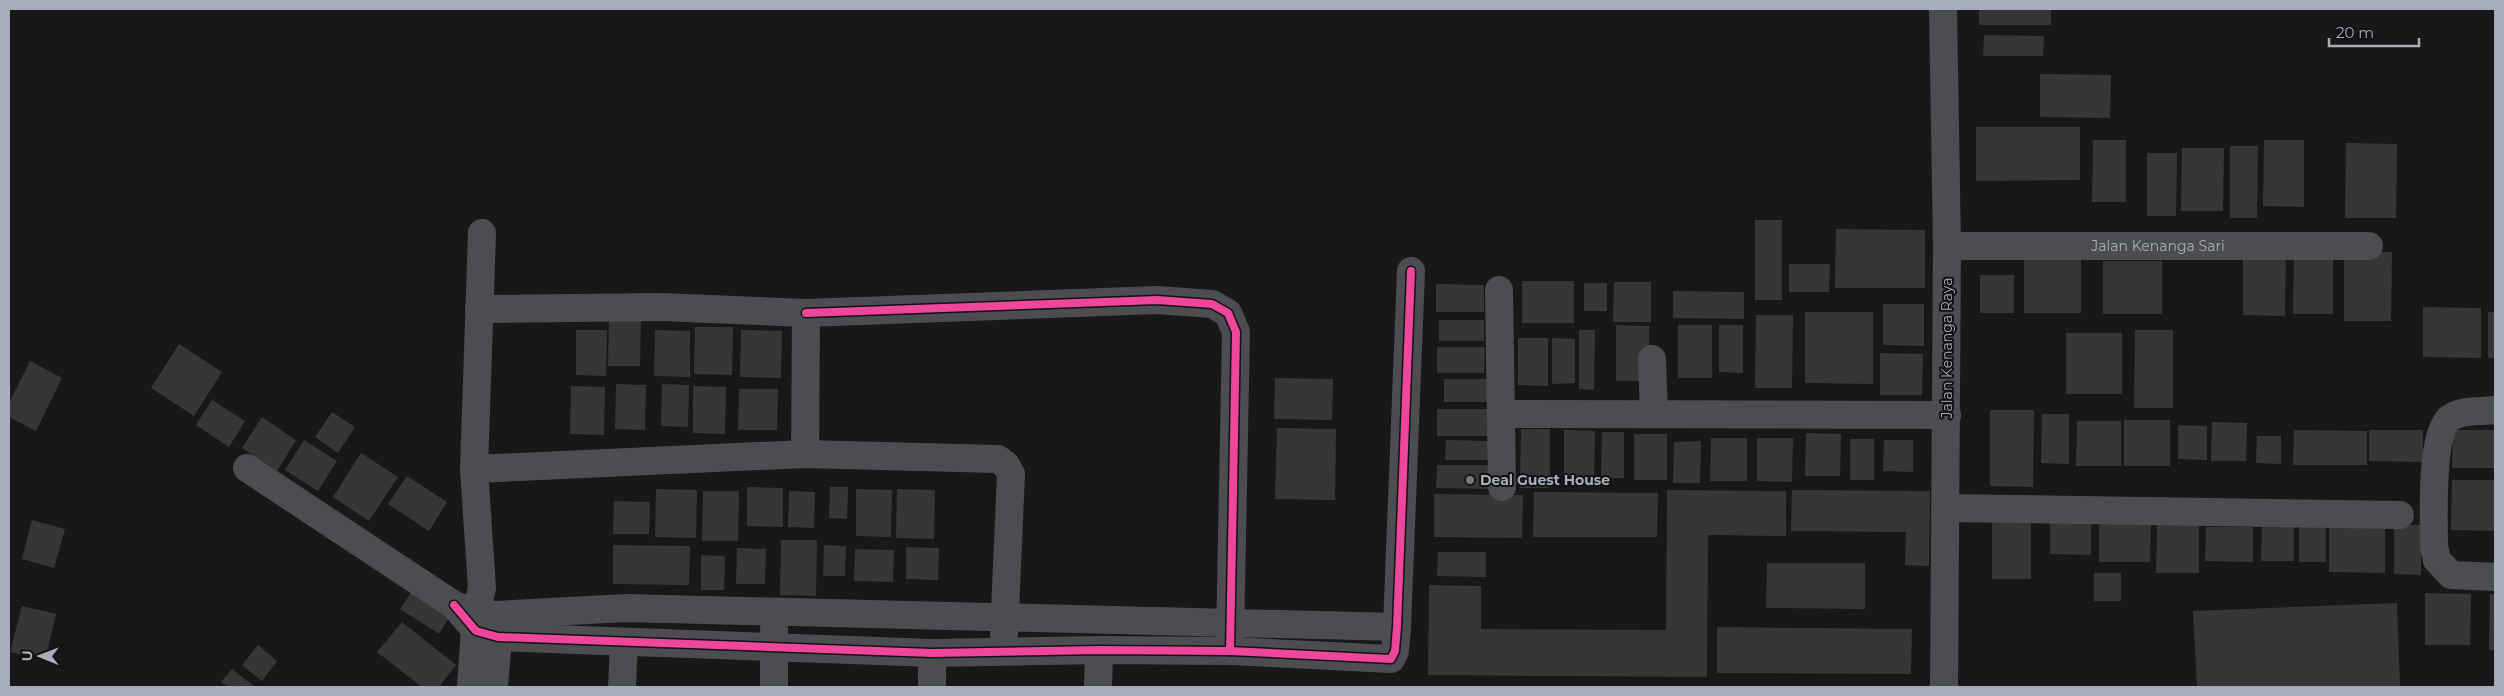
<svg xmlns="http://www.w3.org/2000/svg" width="2504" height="696" viewBox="0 0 2504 696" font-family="Montserrat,sans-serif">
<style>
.building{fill:#363637}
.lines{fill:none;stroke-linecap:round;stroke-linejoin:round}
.minor{stroke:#4c4d51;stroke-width:28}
.cycleway-casing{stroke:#121214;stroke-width:11}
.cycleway{stroke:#ed469a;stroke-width:8}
.poi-dot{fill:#767981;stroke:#121214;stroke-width:2}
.labels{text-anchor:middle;stroke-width:4;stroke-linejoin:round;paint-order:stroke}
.street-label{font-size:14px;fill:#a8adba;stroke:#121214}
.poi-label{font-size:14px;font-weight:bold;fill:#a8adba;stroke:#121214;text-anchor:start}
</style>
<rect width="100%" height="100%" fill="#181818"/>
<!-- building -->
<g class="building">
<rect x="1979" y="9" width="72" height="16"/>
<path d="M1984,35L2044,36L2043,56H1983Z"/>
<path d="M2040,74L2111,75L2110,118L2040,117Z"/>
<path d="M1976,127H2080V180L1976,181Z"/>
<path d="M2093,140H2126V202H2092Z"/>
<path d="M2264,140H2304V207L2263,206Z"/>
<path d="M2346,143L2397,144L2396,218H2345Z"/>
<path d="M2230,146H2258L2257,218H2230Z"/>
<path d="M2182,148H2224L2223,211H2181Z"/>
<path d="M2147,153H2177L2176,216H2147Z"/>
<rect x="1755" y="220" width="27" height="80"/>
<path d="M1836,229L1925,230V288H1835Z"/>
<path d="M2243,250H2286L2285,316L2243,315Z"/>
<path d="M2294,250L2333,251V314H2293Z"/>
<path d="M2344,252H2392L2391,321H2344Z"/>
<rect x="2024" y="260" width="57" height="53"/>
<rect x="2103" y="261" width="59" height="53"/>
<path d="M1789,264H1830L1829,292H1789Z"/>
<rect x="1980" y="275" width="34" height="38"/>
<rect x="1522" y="281" width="52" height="42"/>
<path d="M1614,282H1651V322H1613Z"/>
<rect x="1584" y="283" width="23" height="28"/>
<path d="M1436,284L1484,285V312H1436Z"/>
<path d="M1673,291L1744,292V319L1673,318Z"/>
<path d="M1883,304H1924V346L1883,345Z"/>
<path d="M2423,307L2481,308V358L2423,357Z"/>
<path d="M1805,312H1873V384L1805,383Z"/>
<rect x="2488" y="312" width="7" height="46"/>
<path d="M609,315L641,316L640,366H608Z"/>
<path d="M1756,315H1793L1792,388H1755Z"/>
<rect x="1439" y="320" width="45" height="21"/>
<path d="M1616,325L1649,326V381H1616Z"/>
<rect x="1678" y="325" width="34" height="53"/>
<path d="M1719,325H1743V373L1719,372Z"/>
<path d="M695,327H733L732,375L694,374Z"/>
<path d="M576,330H607L606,376L576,375Z"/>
<path d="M655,330L690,331V377L654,376Z"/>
<path d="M741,330L782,331L781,378L740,377Z"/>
<path d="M1579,330H1595L1594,390L1579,389Z"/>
<path d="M2135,330H2173V408H2134Z"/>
<rect x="2066" y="333" width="56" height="61"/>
<path d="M1518,338H1548V386L1518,385Z"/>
<path d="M1552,338L1575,339V383L1552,384Z"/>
<path d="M179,344L222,372L194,416L151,388Z"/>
<path d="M1437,347H1485L1484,373H1437Z"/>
<path d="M1880,353L1923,354L1922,395H1880Z"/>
<path d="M30,361L62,378L36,431L9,417V403Z"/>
<path d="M1275,378L1333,379L1332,420L1274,419Z"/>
<rect x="1444" y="379" width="45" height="23"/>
<path d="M616,384L646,385L645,430L615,429Z"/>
<path d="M662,384L689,385L688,427L661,426Z"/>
<path d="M571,386L605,387L604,435L570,434Z"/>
<path d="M693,386L726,387L725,434L693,433Z"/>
<path d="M739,389H778L777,430H738Z"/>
<path d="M212,400L245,421L229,447L196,425Z"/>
<rect x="1437" y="409" width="51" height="27"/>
<path d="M1990,410H2034L2033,487L1990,486Z"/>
<path d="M332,412L355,427L338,453L315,437Z"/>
<path d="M2042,414H2069V464L2041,463Z"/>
<path d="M262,417L296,440L277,471L242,448Z"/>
<rect x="2124" y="420" width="46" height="46"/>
<path d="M2077,421H2121V466H2076Z"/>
<path d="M2212,422L2247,423L2246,461H2211Z"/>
<path d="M2178,425L2207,426V460L2178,459Z"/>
<path d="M1277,428L1336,429L1335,500L1275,499Z"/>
<path d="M1521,429H1550V488H1520Z"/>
<path d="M1564,430L1595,431L1594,482H1564Z"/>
<path d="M2294,430L2367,431V465H2293Z"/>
<path d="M2369,430H2423V462L2369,461Z"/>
<path d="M2453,430H2495V468H2452Z"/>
<path d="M1602,432H1624V478H1601Z"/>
<path d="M1806,433L1841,434L1840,476H1805Z"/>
<rect x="1634" y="434" width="33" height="46"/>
<path d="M2257,436H2281V464L2256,463Z"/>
<path d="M1711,438H1747V481H1710Z"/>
<path d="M1757,438H1793L1792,482L1757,481Z"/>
<rect x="1850" y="439" width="24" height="41"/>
<path d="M304,440L337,461L318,491L285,470Z"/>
<path d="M1446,440L1491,441V460H1445Z"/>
<path d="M1884,440H1913V472L1883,471Z"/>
<path d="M1701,441L1700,483H1673L1674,442Z"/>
<path d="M361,453L398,477L369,521L333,497Z"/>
<path d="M1437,465H1491V489L1436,488Z"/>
<path d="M407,476L447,502L429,531L388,504Z"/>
<path d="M2452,480H2495V531L2451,530Z"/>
<path d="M747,487L783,488V527L747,526Z"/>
<path d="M830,487H848L847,519L829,518Z"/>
<path d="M656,489L697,490L696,538L655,537Z"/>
<path d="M856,489L892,490L891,537L856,536Z"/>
<path d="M897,489L935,490L934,539L896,538Z"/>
<path d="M1667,490L1786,491V536L1708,535L1707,677L1428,675L1429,585L1481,586V629L1666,630Z"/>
<path d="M1792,490L1930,491L1929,566L1905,565L1906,532L1791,531Z"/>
<path d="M703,491H739L738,541H702Z"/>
<path d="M789,491L815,492L814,528L788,527Z"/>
<path d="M1534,492L1658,493L1657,537H1533Z"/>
<path d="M1434,494L1523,495L1522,538L1434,537Z"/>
<path d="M614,501L650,502L649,534H613Z"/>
<rect x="1992" y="511" width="39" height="68"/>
<path d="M32,520L65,529L54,568L22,559Z"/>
<path d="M2050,520L2091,521V555L2050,554Z"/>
<path d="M2099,522H2151L2150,562H2099Z"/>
<path d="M2157,524H2199V573H2156Z"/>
<path d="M2262,524H2294V561H2261Z"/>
<path d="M2329,524L2385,525V573L2329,572Z"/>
<path d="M2394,524L2421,525V575L2394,574Z"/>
<path d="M2206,527H2253V562L2205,561Z"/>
<rect x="2299" y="527" width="27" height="35"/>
<path d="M781,540H817L816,596L780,595Z"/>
<path d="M613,545L690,546L689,585L613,584Z"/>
<path d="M824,545L846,546L845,576H823Z"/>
<path d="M906,547L939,548L938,580L906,579Z"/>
<path d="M737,548L766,549L765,584H736Z"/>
<path d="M855,549L894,550L893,582L854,581Z"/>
<path d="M1438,552H1486V577L1437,576Z"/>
<path d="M701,555L725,556L724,590H701Z"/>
<path d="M1767,563H1865V609L1766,608Z"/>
<rect x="2094" y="573" width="27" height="28"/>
<path d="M416,585L454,610L439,634L400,609Z"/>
<path d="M2425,593L2471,594L2470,645H2425Z"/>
<path d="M2490,594H2495V650H2489Z"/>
<path d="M2397,603L2400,687H2197L2193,611Z"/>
<path d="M22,606L56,614L45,660L10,652Z"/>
<path d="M402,622L456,665L439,687H422L377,652Z"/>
<path d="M1717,627L1912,629L1911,674L1717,673Z"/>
<path d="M258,645L277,661L262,681L242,665Z"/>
<path d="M232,669L255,687H228L221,682Z"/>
</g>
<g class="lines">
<!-- minor -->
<g class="minor">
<path d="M1943,9L1947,246L1944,687"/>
<path id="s1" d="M1947,246H2369"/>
<path d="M1499,290L1502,487"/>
<path d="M479,309L662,307L806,313L805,454"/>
<path d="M806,313L1157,300L1212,304L1228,313L1236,332L1230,640"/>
<path d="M1652,359L1654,413"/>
<path d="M2495,410C2480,412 2463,409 2450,418C2430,433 2434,521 2434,546L2437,560L2451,575L2495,577"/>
<path d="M1502,414L1947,415"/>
<path d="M247,468L454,605L476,613L495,615L626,608L1397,627"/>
<path d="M474,469L805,454L998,459L1006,465L1011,474L1004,635"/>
<path d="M1946,508L2400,515"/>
<path d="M454,605L476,631L498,637L932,653L1099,650L1230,651L1391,659L1395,651L1397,627L1411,271"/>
<path d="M471,687L476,613L482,588L474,469L482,233"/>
<path d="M494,687L498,637L496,619"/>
<path d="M622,687L624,642"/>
<path d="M774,687V629"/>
<path d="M932,687V653"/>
<path d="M1098,687L1099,650"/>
</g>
<defs>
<g id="cycleway">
<path d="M806,313L1157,300L1212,304L1228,313L1236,332L1230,651"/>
<path d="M454,605L476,631L498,637L932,653L1099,650L1230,651L1391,659L1395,651L1397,627L1411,271"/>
</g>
</defs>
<!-- cycleway casing -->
<use href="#cycleway" class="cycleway-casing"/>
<!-- cycleway -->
<use href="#cycleway" class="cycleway"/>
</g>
<!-- markers -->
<circle class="poi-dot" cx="1470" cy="480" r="5"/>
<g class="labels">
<!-- street labels -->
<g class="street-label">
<text dy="5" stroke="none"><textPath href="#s1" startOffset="211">Jalan Kenanga Sari</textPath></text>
<text transform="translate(1947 348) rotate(-90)" y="5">Jalan Kenanga Raya</text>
</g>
<!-- poi labels -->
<g class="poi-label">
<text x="1480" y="485">Deal Guest House</text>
</g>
</g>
<!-- border -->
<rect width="2504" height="696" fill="none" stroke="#a8adba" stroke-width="20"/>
<!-- north arrow -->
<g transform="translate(40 656) rotate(271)" stroke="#121214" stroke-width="4" paint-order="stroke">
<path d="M0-4L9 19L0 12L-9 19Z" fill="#a8adba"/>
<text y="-8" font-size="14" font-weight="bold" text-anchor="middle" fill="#a8adba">U</text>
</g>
<!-- scale -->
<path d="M2329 38v8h90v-8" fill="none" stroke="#a8adba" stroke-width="2.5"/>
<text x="2336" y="38" font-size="15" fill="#a8adba" stroke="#121214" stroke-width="4" paint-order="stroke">20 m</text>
</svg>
